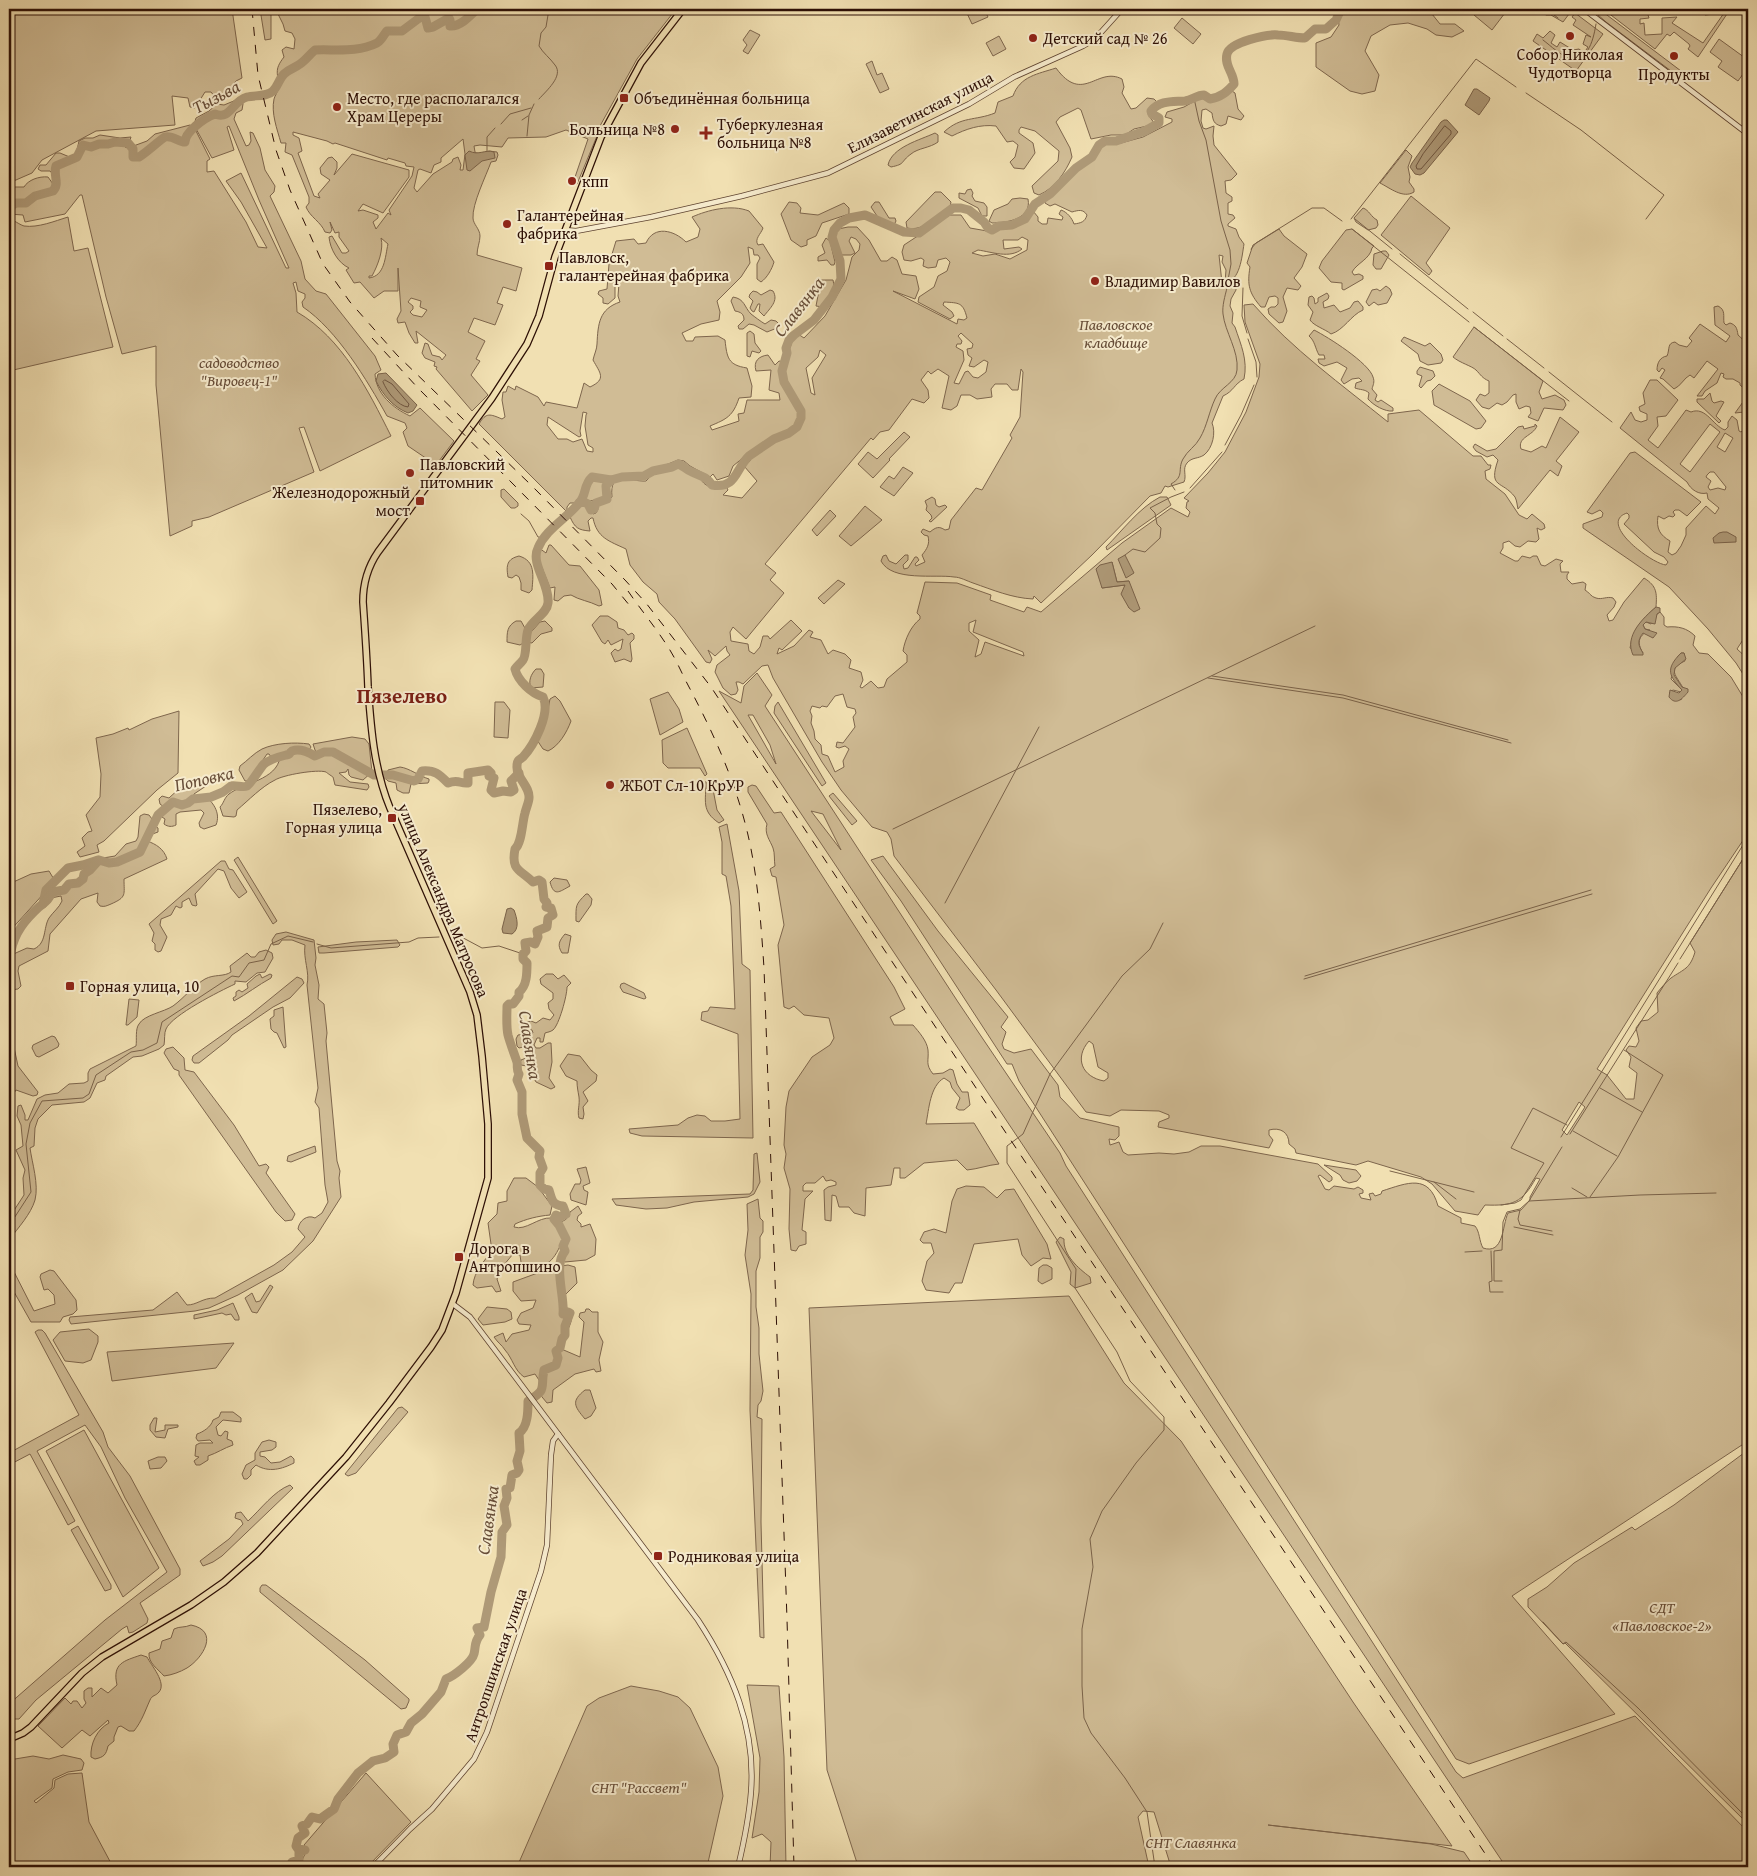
<svg xmlns="http://www.w3.org/2000/svg" width="1757" height="1876" viewBox="0 0 1757 1876" font-family="'Gentium Book Plus',serif">
<style>
.green{fill:#d0bc95;stroke:#7e664d;fill-rule:evenodd}
.water{fill:#ae9977;stroke:#7a6249}
.lines{fill:none;stroke-linecap:round;stroke-linejoin:round}
.shore{stroke:#6e543e;stroke-width:1}
.stream{stroke:#7a6249;stroke-width:1}
.river{stroke:#ae9977;stroke-width:9}
.minor-casing{stroke:#5e4330;stroke-width:6}
.major-casing{stroke:#2d0f05;stroke-width:8}
.minor{stroke:#f6ebcd;stroke-width:4.5}
.major{stroke:#f1e0b2;stroke-width:5.5}
.rail{stroke:#2d0f05;stroke-width:1;stroke-dasharray:9 9;stroke-linecap:butt}
.poi-dot{fill:#8f2418;stroke:#f6ebcd;stroke-width:2}
.labels{text-anchor:middle;stroke-width:4;stroke-linejoin:round;paint-order:stroke}
.poi-label{font-size:16px;fill:#2d0f05;stroke:#f6ebcd;text-anchor:start}
.street-label{font-size:16px;fill:#2d0f05;stroke:#f6ebcd}
.park-label{font-size:16px;font-style:italic;fill:#664c37;stroke:#f6ebcd}
.water-label{font-size:18px;font-style:italic;fill:#674d38;stroke:#f6ebcd}
.district-label{font-size:21px;font-weight:bold;fill:#7a1f14;stroke:#f6ebcd}
</style>
<rect width="100%" height="100%" fill="#f1e0b2"/>
<filter id="stains"><feTurbulence type="fractalNoise" baseFrequency=".004" numOctaves="4"/><feColorMatrix values="0 0 0 0 .2 0 0 0 0 .09 0 0 0 0 .02 0 0 0 .5 -.17"/></filter>
<radialGradient id="worn" r=".72"><stop offset=".6" stop-color="#630" stop-opacity="0"/><stop offset="1" stop-color="#630" stop-opacity=".3"/></radialGradient>
<!-- green -->
<g class="green">
<path d="M9,9H232L242,78L236,81L222,99L215,97L211,92H205L195,108L190,107L188,98L172,96L175,125L96,131L42,160L32,173L9,183Z"/>
<path d="M260,9H676L637,59L595,135L597,136L577,184L573,183L588,139L566,130L546,137L508,138L502,147L480,145L474,146L475,152L479,155L489,151L497,152L498,155L496,161L491,162C486,176 472,204 473,218C473,224 480,229 480,236C480,242 477,248 477,255L522,268L516,291L503,287L497,303L503,305L495,325L474,318L468,332L485,341L476,359L480,361L471,375L488,395L472,411L436,369L437,367L434,366L435,362L425,358L422,353L425,343L428,344L432,355L440,357L442,360L446,355L416,331L418,343H415L409,333L405,322L398,323L397,319L401,311L398,268V291H384L374,298L360,282L354,283L346,270L349,268C338,263 330,249 329,237L332,236L342,253H346L349,251L339,237V232L335,233L330,222L332,230L330,233L325,232C321,222 310,217 306,207L309,203V197L292,155L285,152L286,143H281C277,129 271,113 274,99C275,95 278,92 278,88C279,73 273,71 284,57L282,50L286,47L294,49L295,39L292,33L285,31L283,24L276,10L271,13V39L265,40ZM293,132L327,141L333,144L335,143L387,160L388,158L405,163L406,166L414,167L412,176L389,210L391,215L388,213L376,229L373,222L378,218V215L363,210L358,211L363,204L383,213L409,177V170L352,154L334,175L337,168V162L332,157L328,158L320,168L321,174L330,180L318,194L320,198L314,196L298,153L302,151L299,138L293,135ZM463,139L465,154L463,170H460L461,165L458,157L453,159L452,162L433,174L417,192L414,188L418,170L420,169L431,173L434,165L441,162V158ZM381,238L388,244C385,257 385,276 369,278V276H372C378,265 384,249 381,238ZM411,298L421,301L420,307L427,310L422,317L413,315L410,312L413,309V306L408,302Z"/>
<path d="M965,9H984L988,17L972,24Z"/>
<path d="M1337,9H1428L1440,24H1455L1464,31L1452,37L1436,35L1427,29L1408,23L1390,25L1371,36L1365,51L1379,75L1375,91L1362,94L1350,91L1316,67V43L1331,37L1339,25Z"/>
<path d="M1479,9H1508L1492,30L1474,15Z"/>
<path d="M1538,9H1570L1572,10L1563,22L1551,15H1546Z"/>
<path d="M1599,9L1685,74V75L1679,77L1606,22L1597,14V11Z"/>
<path d="M1630,9H1646L1649,18L1640,19V24L1644,23L1645,35L1662,34V18L1677,17L1672,23L1703,43L1724,13L1705,15L1706,9H1727L1729,11L1698,57L1688,49L1690,46L1689,44L1674,32L1670,36L1667,34L1655,49L1607,12Z"/>
<path d="M1575,13L1603,34L1576,71L1533,41L1537,34L1543,38L1550,31L1555,35L1551,43L1557,47L1560,42L1573,50L1579,49L1584,53L1588,47L1583,44L1586,35L1591,37L1573,25L1576,20L1572,17Z"/>
<path d="M1182,18L1201,34L1193,44L1174,28Z"/>
<path d="M750,30L760,35L748,54L743,51L747,45L743,40Z"/>
<path d="M999,36L1006,49L993,56L986,43Z"/>
<path d="M1719,39L1748,60V67L1738,81L1718,67L1722,61L1710,52Z"/>
<path d="M872,61L877,75L882,73L889,89L880,93L866,64Z"/>
<path d="M1056,68C1083,105 1097,66 1122,79L1124,87L1122,93L1131,109L1136,108L1147,98L1154,99L1158,103L1150,110L1148,114L1154,123L1147,126L1134,129L1125,135H1111L1091,139L1081,110L1078,108L1060,117L1056,122L1070,148L1072,157C1065,173 1055,188 1039,195L1034,193L1032,186L1058,161L1059,151L1035,131L1021,127L1019,130V133L1033,143L1035,153L1024,169L1014,168L1010,162L1015,157L1018,145L1013,141L1007,142L996,126C980,124 966,129 952,136L944,132C961,116 975,121 995,113L998,102L1013,96C1020,76 1038,74 1056,68Z"/>
<path d="M1232,91L1235,93L1238,109L1244,116L1241,120L1228,116L1226,124L1221,126C1214,124 1213,121 1212,113L1206,109L1202,110L1201,121L1203,128L1206,129L1214,126L1213,136L1214,145L1237,174L1231,180L1225,181L1226,193L1232,197V201L1228,203V214L1233,215L1235,218L1228,224V226L1236,229L1239,237L1244,244C1242,256 1240,282 1225,282L1226,270L1222,262L1223,256L1219,255L1222,283L1220,286L1236,287V290L1231,299L1230,306L1233,313L1232,323L1235,327C1241,345 1248,360 1244,379C1234,384 1234,391 1223,396L1212,423C1216,432 1213,448 1204,455C1198,459 1192,457 1187,463C1182,469 1187,475 1184,482L1168,487L1165,486L1161,493L1150,496L1092,555L1041,603L1034,596L1033,599C1012,598 993,590 973,583C967,581 960,577 954,577C935,574 892,582 881,561L883,556L886,555L889,561L896,564L905,555H908V560L903,565L904,569L908,568L915,557H917L919,560L915,564L916,566L925,562L922,555C927,549 930,544 928,536L924,535L921,532L923,529L930,532C936,527 939,526 945,530L949,529L951,520L976,488L982,490L1012,438L1010,435L1020,417L1023,372L1021,369L1018,390H1012L1007,384H995L991,389L992,397L977,399L970,395H961L957,406L951,410L942,408L949,376L938,369L931,374L928,371L921,380L928,390L929,398L924,403L912,399L889,430L880,432L873,440L871,438L765,564L776,573L770,580L784,593L746,639L733,627L730,632L731,641L748,644L749,651L754,654L760,647L763,636H768L770,639L791,620L802,631L782,650L779,648L777,654L794,646L809,630L813,632L810,637L821,640L828,654L833,650L845,654L851,660L849,668L861,672L863,680L860,687L862,688L871,681L878,688L884,687L887,679L907,662V655L903,651C905,639 911,626 920,619V616L917,613L925,582L957,583L991,595L990,600L1024,612L1027,607L1041,612L1122,543L1171,508L1188,517L1190,512L1186,508L1187,502L1189,501L1184,498L1208,473L1225,452L1246,412L1259,377L1260,364L1245,322L1244,305L1253,304C1292,349 1342,385 1388,422V414L1419,410L1473,456H1481L1488,465H1491L1490,469L1485,471L1486,479L1505,494L1519,515L1527,519L1532,514L1544,524L1545,528L1541,530L1537,528L1539,539L1536,542L1528,541L1520,547L1515,546L1509,541L1503,543V548L1500,553L1515,561H1518L1522,556L1530,558L1533,556H1537L1541,565L1545,566L1556,559L1563,561L1560,564L1561,572H1569L1567,575V579L1572,584L1583,582L1586,584L1585,590C1589,592 1591,597 1596,598C1602,600 1607,596 1613,598L1616,602L1614,607L1607,615L1609,621L1613,620L1624,602L1644,578C1657,586 1657,593 1656,607C1642,619 1633,630 1630,648L1643,653C1636,642 1639,635 1650,630L1645,629L1643,625L1646,622L1651,624L1657,614L1660,612L1664,617V625L1667,627C1678,626 1687,628 1695,636L1693,645L1699,653L1708,654L1731,677L1748,705V833L1711,888L1597,1069L1607,1075L1626,1099H1634L1637,1073L1629,1067L1631,1057L1626,1050L1629,1046L1636,1047L1639,1041L1636,1028L1641,1021L1648,1020L1658,1012L1657,993C1661,988 1666,982 1671,978C1684,969 1690,969 1695,952L1690,943L1748,851V1441L1512,1596L1615,1714L1469,1764L1456,1759L1019,1081L1012,1064H1007L901,901L871,860L883,856L938,931L1008,1017L1001,1027L1006,1032L1002,1044L1004,1049L1014,1053L1031,1049L1058,1085L1060,1097L1080,1118L1119,1127V1136L1115,1140L1109,1139L1110,1145L1119,1142L1123,1152L1128,1155L1159,1153L1174,1154L1189,1152L1201,1146H1220L1318,1164L1332,1177V1180L1329,1182L1320,1175L1318,1176L1325,1189L1329,1190L1334,1186L1354,1189L1358,1187L1363,1190V1193L1359,1194L1361,1198L1371,1200L1369,1194L1373,1193L1375,1196L1381,1194L1382,1191C1407,1183 1429,1173 1438,1206L1461,1218V1223L1475,1226C1480,1232 1479,1241 1483,1248C1504,1255 1502,1226 1508,1213L1521,1210L1530,1200V1197L1540,1179L1536,1178C1522,1203 1513,1206 1485,1205L1478,1215L1455,1211L1432,1184L1421,1177L1368,1161L1356,1165L1296,1153L1295,1149L1289,1144C1289,1132 1280,1127 1269,1130V1135L1273,1140L1269,1148L1158,1127L1159,1122L1169,1118V1115L1159,1111L1121,1110L1110,1116L1086,1112L996,990L894,856L891,839L887,832L872,827L841,790L822,762L773,678L768,665L762,666L743,684L739,682H736L738,690L736,694L731,695L723,688L715,672L717,665L730,655L727,651L726,646L715,656L708,650L712,659L710,663L706,662L675,619L659,602L657,594L643,582L630,565L626,549C609,541 597,538 593,518H591L588,521L590,531C578,530 575,528 570,517C574,512 581,500 587,506C590,508 591,511 593,514L596,513L598,509L596,506L612,497C609,469 630,482 646,481L652,475L680,467L689,474L700,478C706,489 715,488 726,486L728,490L723,495L742,498L757,481L744,466L750,461V452L733,466L729,476L717,480L713,474L710,477L690,466L684,461L678,460L646,473L612,477L606,483L605,498L590,501L582,499L575,503H570L567,507V512L479,424C486,412 490,414 502,419L505,417L502,400L503,392H506L508,386L515,390L516,386L538,397L544,406L546,402L577,408L584,383L590,387C607,379 600,373 593,360C594,355 597,349 597,344C598,324 599,309 620,302L618,296L619,283L615,287V298L608,304L603,303V298L598,294L599,291L607,289L609,264L616,241L634,239L638,244L646,243C654,225 674,230 686,242L698,237L700,229L692,217C708,210 731,204 749,211L763,228C761,234 754,239 758,245L763,244L774,262C772,269 767,278 761,282L757,279V264L760,258L758,255H754L753,249L748,247L750,263L741,277L717,301L720,312L719,320L701,324L682,333L686,341H693L695,337L718,336L725,340C727,358 728,365 747,368L752,386L751,397L739,398C733,416 727,419 710,426L712,430L739,421L738,414L744,413L747,400H780L779,393L769,390L771,370L756,371C753,361 759,356 768,355L775,365L779,361L785,362L793,339L798,334L804,338L825,316L846,280L852,257L859,250L860,244L856,239L851,237L849,241L855,253L851,255H841L835,236L838,229L848,227H857L869,240L881,261H887L892,257L897,260L902,274L916,276L919,289L915,299L893,291L957,324L958,319L964,320L967,318C963,302 959,303 944,302L943,305L952,312L954,316L950,319L918,302L919,297L934,287L938,276L947,271L950,262L946,258L938,260L936,267L928,268L923,266L924,260L921,258L911,261L904,260L902,252L904,245L942,220L950,215H961L970,228L993,232L1000,228L1014,227L1022,223L1033,211L1038,217V221L1042,224H1047L1048,218L1062,220L1063,217L1059,214L1061,210C1067,212 1072,218 1074,224C1081,223 1085,222 1087,215C1083,209 1079,210 1072,212L1055,204L1050,206L1045,203L1046,199L1078,170L1093,159L1100,147L1108,143H1121L1143,137L1172,122V119L1165,117L1167,112L1184,107L1200,98C1214,102 1221,98 1232,91ZM1022,237L1028,240L1027,250L1010,259L995,254L983,256L972,253L978,250C992,252 1010,259 1022,249L1019,247L1004,249L1003,240H1018ZM961,333L973,344L972,348L967,349L968,355L972,358L969,366L974,367L984,360L988,362L986,372L978,378L973,377L968,371L965,372L959,384L954,383L964,360L963,351L956,347L957,344H961L962,341L958,336ZM820,350L826,355L812,378L815,395L811,393L806,368L818,357ZM583,412L587,413L586,415L585,426L588,445L593,448V452L587,451L582,439L573,442L567,439H558L547,425L548,417L579,437L581,436L580,431ZM1112,562L1117,582L1129,581V608L1124,590L1125,585L1102,588ZM976,620L973,632L1023,652L1024,656L985,642L981,654L975,657L979,640L969,631V623ZM1681,653H1684L1685,661C1666,669 1677,676 1683,688L1681,700L1669,693L1673,690L1681,692L1682,690L1671,679L1678,656ZM843,694L847,707L855,709L856,713L853,717L855,727L843,743L837,742L836,747L839,748L845,746L849,749L843,761L844,767L835,772L828,756L822,754L821,745L815,739L814,731L811,723L812,716L810,711L812,706L820,708L822,706L827,707L835,696ZM1089,1041L1093,1044L1098,1067L1108,1073V1078L1104,1081C1082,1077 1074,1058 1089,1041ZM1579,1102L1585,1107L1567,1135L1562,1130Z"/>
<path d="M241,98L243,104L242,110L236,113L234,119L246,146L249,145L251,141L250,132L253,133L260,148L265,170L275,186L274,192L270,196L301,261L305,279L316,291L326,294L375,356L381,370L375,374C376,394 393,408 410,416L420,408L454,441L436,465L408,446L403,432L407,428L405,423L387,416C367,380 337,330 303,307L302,302L305,298V294L298,291L296,282L293,283L296,293L297,312C342,338 368,390 391,436L320,471L304,427L299,428L314,472L209,517L192,521V526L170,536L156,385V346L122,354L106,297L82,195H80L65,214L25,222L23,215L9,214V193L15,187H24C28,180 39,176 48,177L53,184L55,183L56,178L50,171H41L38,169L40,165H46L56,153H60L72,158L77,156L79,153L77,150L79,141L85,138H93L100,135L120,138L131,137L130,140L125,145V147L128,148L147,141L155,134L190,125L194,127L210,159L207,161V172L214,171L246,222L258,247L267,248L241,202L226,181L241,173L286,268H289L259,200L229,126L227,127L234,150L212,158L194,125L196,118L209,111L217,104L224,105Z"/>
<path d="M935,133L938,135V142C930,148 918,148 911,154C900,162 906,164 891,167L888,165C892,147 920,140 935,133Z"/>
<path d="M1406,150L1412,156L1408,167L1410,177L1409,182L1414,189V192C1403,199 1390,188 1380,183Z"/>
<path d="M971,189L973,193L972,196L975,201L984,203L987,207V216H982L978,208L959,198V193L965,194L967,190Z"/>
<path d="M935,192H941L951,202L950,207C938,216 923,232 907,228L906,222Z"/>
<path d="M1411,196L1450,228L1426,263L1432,271L1429,275L1381,235Z"/>
<path d="M1020,198L1028,199C1032,219 1007,223 992,223L989,221L994,210L1008,204L1012,199Z"/>
<path d="M789,202L797,203L801,208L800,213L818,215L844,203L849,208V214L822,223L816,236L807,240V245L801,247L791,240L781,214Z"/>
<path d="M875,202H879L889,218H895L896,221L894,225L879,219L871,207Z"/>
<path d="M1363,208C1369,210 1371,217 1377,220L1378,225L1376,228L1368,230L1356,222L1354,218Z"/>
<path d="M68,217L74,251L88,248L113,347L9,371V220C15,220 18,224 24,226C38,228 55,221 68,217Z"/>
<path d="M1279,229L1284,236L1307,254L1302,267L1294,278L1301,286L1298,290L1287,288L1283,297L1287,311L1283,322L1279,323L1269,314L1268,309L1271,307H1275L1278,304V298L1275,296L1269,297L1265,307H1261C1249,293 1247,285 1250,267L1247,263L1253,245Z"/>
<path d="M1352,229L1374,246L1372,248C1370,259 1357,263 1352,272L1354,275L1359,274L1363,276V279L1344,290L1342,289V283L1331,282L1319,268L1322,261L1346,230Z"/>
<path d="M826,238L830,241L835,262L834,265H831L827,260L818,261V257L825,253L822,245Z"/>
<path d="M1383,251H1386L1389,255L1381,269H1376L1373,265L1374,254Z"/>
<path d="M821,280H833C836,290 829,299 823,307L816,306Z"/>
<path d="M1386,286L1390,289L1392,294L1387,303L1378,305L1374,302L1369,306L1366,302L1372,290L1377,289L1380,291Z"/>
<path d="M770,290L773,291C779,301 770,308 764,316L759,311L760,304H758L754,312L752,311L750,308L753,301L749,297L750,294L753,291L757,292L761,295Z"/>
<path d="M1327,293L1329,296L1328,299L1323,302L1324,308L1334,305L1340,312L1350,308L1354,302L1358,301L1363,307V310C1351,315 1344,330 1331,334C1325,329 1314,326 1310,320L1313,312L1308,305L1309,297L1312,296L1314,298L1315,304L1318,302V298Z"/>
<path d="M733,297C745,299 744,307 751,314C755,317 760,321 765,324L771,320L776,321L779,324L777,328L767,332L754,325L749,324L743,329H739L738,326L744,320C744,314 741,312 735,311L731,301Z"/>
<path d="M1718,306C1726,310 1723,316 1724,323L1726,325L1730,323C1736,325 1737,328 1738,335L1748,344V392L1740,385V383L1733,379H1726L1723,377L1724,374L1721,373L1717,383L1705,391L1702,396H1697L1718,369L1707,361L1694,378L1690,375C1684,378 1681,386 1674,389L1663,379L1660,378L1665,370L1662,368L1659,372L1657,370C1657,363 1660,357 1667,356C1670,349 1667,343 1675,342L1679,345L1687,347L1692,341L1689,338L1700,324L1726,342L1730,336L1715,325L1714,307Z"/>
<path d="M1474,327L1543,381L1539,392L1542,399L1555,395L1564,400L1566,405L1563,410L1544,408L1538,421L1528,417L1531,413L1530,407L1526,406L1519,409L1516,402V394L1513,395L1507,402L1502,405L1497,403L1489,409L1482,407L1476,400L1480,394L1485,396L1489,393V381C1482,378 1481,375 1476,370C1472,366 1460,363 1453,357Z"/>
<path d="M1314,330C1328,337 1369,363 1373,377C1375,382 1373,385 1372,389L1377,395L1375,400L1378,402L1381,400L1393,408V411C1385,412 1373,405 1368,399L1369,393C1365,389 1360,390 1355,388L1356,383L1362,381L1359,378L1352,379L1344,384L1341,380L1347,368L1337,362L1324,366L1319,363L1318,359H1325L1324,355H1319C1315,348 1315,341 1309,336Z"/>
<path d="M750,331L754,334L755,343L761,351L759,353L752,351L750,357L747,356V333Z"/>
<path d="M1404,337L1425,346L1430,343L1441,354L1443,360L1441,363L1428,365L1420,361L1418,354L1401,341Z"/>
<path d="M1420,367L1433,371L1435,376L1431,380L1427,381L1421,388L1419,386L1422,376L1417,374V371Z"/>
<path d="M1650,380H1657L1678,400L1666,416L1657,417L1658,426L1648,440L1658,448L1686,410L1691,412C1706,406 1713,426 1725,430L1728,427V422L1732,416L1737,420L1739,431L1741,432L1745,429L1744,422L1746,417L1744,412L1735,413L1748,395V555L1747,554L1745,560L1748,561L1746,568L1748,569V634L1746,635L1737,649L1748,659V682L1736,663L1708,629L1669,587L1583,528V524L1602,517L1603,513L1600,510L1592,514L1587,512L1630,453L1635,452L1701,502L1687,516L1679,510H1675L1673,512L1675,515L1673,517L1669,516L1664,519L1658,516C1656,529 1660,535 1670,541L1668,552L1672,555L1676,553L1681,546L1686,535V528L1706,506L1715,514L1719,508L1708,499L1707,493C1699,495 1691,490 1687,482L1620,428L1631,412L1635,420L1641,422L1647,420V414L1640,411L1639,407L1645,404L1643,393ZM1710,424L1720,432L1690,472L1680,464ZM1725,433L1733,438L1725,452L1717,447ZM1710,472H1714L1726,487L1725,490L1718,488L1710,490L1708,487L1711,481L1706,477L1707,475ZM1627,513L1629,515V518L1624,524L1654,552L1664,557L1668,562L1666,565C1652,564 1597,523 1627,513Z"/>
<path d="M1439,384L1470,401L1486,421L1481,428L1476,429L1434,405L1432,391Z"/>
<path d="M1710,393L1712,401L1714,403L1721,401L1724,402L1716,416L1721,421L1719,423L1697,402V399H1704Z"/>
<path d="M1560,417L1579,432L1556,461L1562,466L1558,476L1550,470L1518,509C1517,505 1517,501 1515,497C1502,480 1488,489 1498,460L1493,455L1487,457L1476,451L1473,447L1475,444L1487,451L1496,449L1518,427L1523,426L1524,429L1535,426V424L1537,426C1533,436 1517,437 1521,449L1531,452L1542,446L1546,448Z"/>
<path d="M904,432L910,437L889,459L890,460L873,478L858,464L868,452L877,459Z"/>
<path d="M903,467L913,473L894,496L880,487L889,476L894,479Z"/>
<path d="M504,489L518,503V506L515,508H511L501,497V490Z"/>
<path d="M932,497L935,499L936,505L939,507L945,505L947,507L931,522L929,521L932,518L931,515L926,510L927,506L925,501Z"/>
<path d="M1160,497H1167L1171,505L1107,550L1106,547C1122,531 1139,508 1160,497Z"/>
<path d="M865,506L882,520L851,546L839,536Z"/>
<path d="M830,510L836,516L817,536L812,530Z"/>
<path d="M549,545H551L569,565L580,566L599,590L602,605L599,606C589,601 579,600 571,595L564,596L558,601L554,600L555,587L550,588L537,555L539,548L546,553Z"/>
<path d="M519,556C536,561 533,576 532,590L529,593L521,590V583L519,577L516,575L512,578L508,577C506,565 507,559 519,556Z"/>
<path d="M838,580L845,584L824,604L818,598Z"/>
<path d="M600,616H608L617,622L618,628L624,630L628,635L632,633L634,635V639L630,643L632,659L631,662L624,659L615,662L611,653L615,649L618,651L621,649L623,639L611,645L608,640L605,644L602,642L592,625Z"/>
<path d="M516,621H521L526,630L532,631L540,622L545,621L552,628V631L541,634L532,643L525,642L520,645L507,642C507,632 507,626 516,621Z"/>
<path d="M536,669H541L544,674L543,687L531,688C528,681 531,674 536,669Z"/>
<path d="M757,673L772,695L765,706L958,1002L1060,1153L1066,1166L1456,1772L1463,1778L1635,1716L1748,1832V1867H1506L719,691L741,703L744,686ZM748,715H753L770,745L776,764ZM811,811L823,814L841,850Z"/>
<path d="M668,692L679,709L683,722L660,735L650,699Z"/>
<path d="M555,696L560,701L571,721C567,732 559,746 548,751L543,749L537,740L546,720L550,699Z"/>
<path d="M495,702H504L510,710L508,738L494,737Z"/>
<path d="M778,702L826,783L822,786L774,713L775,706Z"/>
<path d="M179,711L178,773L157,790L104,841L97,845L99,852L80,857L77,852L85,846L82,838L88,832L92,831L86,815L100,797L101,774L96,738L113,734L128,728L129,730L152,719Z"/>
<path d="M687,728L707,774L705,776L700,768H668L663,763L662,740Z"/>
<path d="M352,737L365,739L369,744L372,772L363,780L351,777L349,775L348,769L346,772L339,773L350,782L368,784L369,787L367,790L335,785L333,777C333,777 327,773 326,772C317,769 283,775 275,780C261,787 249,800 237,810L236,816L234,817L223,816L220,807C224,803 224,798 229,794C243,783 277,780 280,757L277,756L271,757L269,754H267L249,781H245L239,770L240,766C247,761 254,753 262,749C275,743 295,742 309,744L311,747L308,752V754L315,757L327,752L325,750L316,753L313,744Z"/>
<path d="M400,767C409,768 419,776 429,779V781L428,783L411,784L409,793H403L397,790L396,783L388,781L386,779L388,770Z"/>
<path d="M711,779L717,810L724,820L719,823C701,811 706,801 706,781Z"/>
<path d="M204,780H207L209,784L194,794V797L203,795C213,801 221,813 216,825L204,829L200,827L199,823L204,813L201,810L180,812L176,814V825C172,827 168,827 164,824L165,819L162,817L164,807L160,804L159,799L162,796L169,798L182,786L192,787L194,784Z"/>
<path d="M752,785L756,786L774,813L781,812L894,987L905,1009L890,1017L894,1025H913C919,1032 927,1041 928,1050C929,1061 925,1064 933,1074L943,1073L950,1069L953,1070L957,1084L962,1092H968L970,1105L964,1110H959L956,1108L960,1098L952,1088L950,1082L944,1078C930,1086 929,1109 926,1124L974,1123L999,1164C988,1165 978,1169 967,1170L957,1160L924,1163L905,1178H900V1168H894L891,1185L866,1188L865,1216L854,1213L849,1207H839L836,1196L832,1195L831,1221L825,1220L824,1190L828,1187L836,1185V1182L831,1180L826,1181L823,1176L815,1183H806L803,1186V1191H813L805,1199L802,1230L806,1232V1244L799,1246L796,1251L791,1250L789,1229L790,1189L784,1168L786,1154L784,1145L786,1107L789,1091L812,1057L830,1045L834,1038L829,1018L804,1015L794,1006L789,1009L784,1007L778,945L784,925L776,877L772,876L770,869L775,866C774,861 775,853 773,848C770,840 764,834 767,824L748,792V787Z"/>
<path d="M833,793L857,821L852,825L829,796Z"/>
<path d="M144,814L149,815L152,819V824L158,828V832L147,836V841C156,844 164,849 167,859L124,879C124,895 127,897 111,904C106,906 105,907 100,906L97,902L98,893L81,899L50,934L48,951L19,966L18,971L21,986L18,989L11,990L9,988V956L27,948L34,949C47,943 43,928 49,918C53,912 59,908 62,901L61,896L51,898L49,896L50,892L72,887L81,882L103,858L115,856L126,844L136,841L138,837L140,816Z"/>
<path d="M727,824L739,891L742,964L750,970L753,1138L642,1136L630,1133L629,1129L678,1125L688,1118L697,1115L705,1116L711,1121H725L740,1119L738,1034L701,1020L702,1012L708,1011L710,1007L735,1009L731,906L726,876L722,874V842L719,827Z"/>
<path d="M238,857L277,921L273,924L234,860Z"/>
<path d="M221,861H225L229,869L233,870L247,892L239,898L231,888L224,871L218,869L195,894L197,905L196,906L192,905L189,898L182,902V907L180,908L176,906L171,915L161,919L160,925L167,937L161,951L158,952L155,950V944L152,941L154,933L149,924Z"/>
<path d="M49,871L55,881L9,932V884L31,874Z"/>
<path d="M554,878L567,880L570,886C559,892 554,897 550,882Z"/>
<path d="M586,894H588L592,899L591,905L579,922L576,921C576,905 575,905 586,894Z"/>
<path d="M286,932L314,940L316,958L315,965L319,985L318,999L324,1004L327,1033L326,1041L337,1161L340,1171L339,1178L341,1197L313,1241L283,1270L238,1295L209,1308L195,1311L71,1324L69,1320L70,1317L153,1310L177,1292L187,1305C197,1305 202,1298 215,1298L274,1265L292,1252L305,1237L298,1229C299,1221 307,1214 315,1218L322,1213L328,1202L325,1185L319,1108L315,1102L318,1088L307,985C310,972 303,959 305,945L292,940H282L279,944L273,945L272,940L276,934Z"/>
<path d="M565,934L571,936L568,953H562C557,945 559,941 565,934Z"/>
<path d="M397,940L400,945L398,947L324,953H319L318,947L356,942Z"/>
<path d="M266,950L272,953L273,958L265,972L257,973L246,982L235,981V984C220,991 172,1015 166,1029C164,1033 165,1040 164,1045L159,1049L142,1056L133,1057L106,1076L105,1080L97,1083L90,1098L84,1102L52,1105L38,1119L35,1128L34,1146L30,1148C32,1163 39,1184 35,1200C31,1214 18,1228 9,1240V1218L24,1195L23,1178L25,1170L16,1150L23,1146L21,1125L17,1116L18,1106L21,1105L25,1115V1120H28L37,1099L45,1095L58,1093L69,1084L84,1083L88,1081V1073L90,1069L136,1046C137,1040 135,1029 139,1024C144,1015 164,1012 173,1006C184,998 193,986 205,979C214,974 224,977 231,972L230,966L247,953L251,957H255L259,952Z"/>
<path d="M260,974L262,978L270,974L272,975L271,978C258,985 247,994 234,1001L233,998L236,996V992L239,990L242,992L248,988L247,984L256,976Z"/>
<path d="M546,974H553L558,979L564,975L571,983L567,987C567,996 559,1025 553,1030C550,1032 548,1032 545,1033L543,1042H540V1038H537L534,1045L536,1048H540L548,1043H551L552,1062L549,1078L555,1087L551,1089L536,1082L527,1066L521,1065L520,1063L521,1060L531,1056L530,1049L527,1046L519,1048L517,1046L516,1039L518,1035L533,1033L532,1030L523,1029L522,1026L524,1023L531,1021L536,1023L543,1018L550,1020L554,1015L549,1009L548,1003L553,999V993L541,984L540,979Z"/>
<path d="M297,977L302,979L304,983L290,998L273,1007L232,1035L228,1040L199,1063H194L192,1060L193,1056L249,1016Z"/>
<path d="M624,983L644,993L646,998L644,999L623,992L620,987L621,984Z"/>
<path d="M129,999L139,1000L137,1017L128,1025H126Z"/>
<path d="M283,1007L286,1047L284,1048L277,1033L274,1032L271,1029L270,1019L274,1016V1010Z"/>
<path d="M9,1033L12,1038L18,1066L38,1092L37,1095L33,1096L16,1090L14,1093V1100H9Z"/>
<path d="M52,1036L55,1037L59,1044L58,1047L39,1057L36,1056L32,1048L33,1045Z"/>
<path d="M173,1047L184,1058L185,1070L194,1072L234,1125L259,1166L266,1164L269,1167L266,1173L295,1214L292,1220L285,1221L276,1212L179,1075V1071L174,1069L164,1053L166,1049Z"/>
<path d="M568,1054L580,1056L591,1070L597,1075L596,1081L583,1092L588,1101L583,1107L584,1114L583,1119L579,1118C577,1111 580,1105 579,1097C578,1091 577,1087 577,1081L566,1076L560,1066Z"/>
<path d="M315,1146L316,1152L291,1162L287,1161L288,1156Z"/>
<path d="M757,1153L760,1182L754,1194L748,1197L694,1202L667,1208L646,1209L616,1205L612,1199L750,1194L753,1190L754,1154Z"/>
<path d="M1324,1165L1356,1170L1361,1176L1357,1181L1349,1183L1343,1180L1340,1175Z"/>
<path d="M586,1167L590,1183L583,1186L584,1190L588,1192L586,1205L571,1200L570,1194L575,1184H580L581,1180L577,1169Z"/>
<path d="M514,1178H526L538,1187L552,1206L550,1215C538,1216 526,1219 515,1224L514,1227C526,1231 538,1217 551,1218L556,1223C564,1221 568,1220 570,1212L578,1206L582,1213L578,1216L577,1220L581,1224V1227L590,1224L596,1239L595,1255L586,1260L565,1262L562,1259L566,1242H562C552,1264 547,1267 522,1269L520,1255L513,1254L503,1266L497,1279L501,1291L496,1292L492,1286L477,1288L473,1285C474,1272 484,1261 492,1251L488,1223L497,1214L498,1203L507,1201V1191Z"/>
<path d="M966,1186L984,1187L997,1198L1005,1190L1014,1189L1047,1244L1051,1259L1043,1258L1031,1266L1022,1255L1018,1239L974,1244L962,1283H955L949,1293L926,1290L922,1281L927,1261L934,1253L931,1243H923L920,1240L924,1232L934,1229L946,1233L952,1201L957,1189Z"/>
<path d="M758,1199L760,1218L763,1221V1232L760,1237V1258L756,1271V1307L759,1328V1354L763,1391L761,1401L758,1405L757,1417L762,1419L761,1522L764,1638L760,1637L750,1410L751,1294L745,1255L748,1230L747,1204Z"/>
<path d="M1060,1237L1064,1239C1063,1255 1078,1268 1090,1277L1091,1283L1075,1288L1070,1284L1071,1272L1056,1242Z"/>
<path d="M9,1262L34,1311L55,1304L54,1295L48,1289L44,1290L40,1277L41,1274L50,1270L54,1271L76,1300L77,1310L73,1314L63,1317L60,1322H31L9,1283Z"/>
<path d="M568,1265L575,1267L577,1283L566,1294L561,1295L566,1311L572,1316C571,1328 563,1336 559,1348L580,1357L584,1322L579,1317L580,1313L585,1312L586,1309H589L592,1312H598V1332L603,1342L599,1360L601,1371L596,1372L594,1369L575,1374L553,1390L552,1402L547,1403L538,1392L541,1383L535,1374L524,1377C514,1370 513,1359 505,1350C502,1345 498,1343 494,1337L503,1333L506,1342L512,1334L529,1330L531,1325L519,1324L517,1320L521,1313L533,1308L536,1300L521,1301L513,1291V1282L554,1267Z"/>
<path d="M1043,1265H1047L1052,1268V1279L1042,1284L1038,1281L1039,1268Z"/>
<path d="M270,1285L273,1287L257,1313L252,1312L245,1298L252,1293L256,1302L260,1301Z"/>
<path d="M1069,1296L1124,1383L1181,1441L1353,1702L1452,1846L1268,1825L1431,1844L1464,1852L1474,1867H1171L1154,1812L1143,1811L1138,1817L1149,1867L858,1866L827,1770L809,1308Z"/>
<path d="M233,1303L239,1317V1320H235L231,1314L226,1315L222,1313L194,1319V1315L217,1310Z"/>
<path d="M487,1307L507,1309L511,1312L512,1319L505,1322L483,1325L478,1319Z"/>
<path d="M89,1329L98,1336V1342L91,1360L83,1363L65,1361L53,1340L60,1332Z"/>
<path d="M38,1330H42L45,1333L103,1432L108,1447L130,1476L180,1569V1575L140,1603L148,1619L147,1623L133,1632L129,1633L127,1626L122,1629L36,1700L19,1719H11L9,1722V1704L105,1620L167,1572L125,1498L101,1447L85,1425L37,1451L75,1521L68,1525L30,1454L9,1465V1453L79,1415L35,1332Z"/>
<path d="M234,1343L216,1368L112,1381L107,1352Z"/>
<path d="M585,1390H590L596,1408L591,1416L585,1419C574,1406 571,1401 585,1390Z"/>
<path d="M402,1407L408,1412L356,1473L348,1476L345,1474L398,1408Z"/>
<path d="M221,1412H233L241,1418V1422L223,1420L216,1427L218,1435L221,1436L225,1431L228,1432L227,1439L232,1441L233,1445C224,1448 217,1453 208,1456V1460L200,1465H196L194,1461L199,1457L195,1456L196,1445L200,1443H213L210,1440L198,1441L196,1438L197,1434C203,1432 211,1427 213,1420L219,1417Z"/>
<path d="M154,1418H157L155,1432L165,1430V1425H178V1427L168,1429L165,1438L156,1437L150,1430V1425Z"/>
<path d="M84,1430L159,1568L123,1597L46,1451Z"/>
<path d="M269,1440L276,1442V1447L272,1450L260,1452V1456L265,1457L271,1463L280,1462L291,1456L294,1459V1463C282,1469 269,1473 256,1465L251,1470V1475L247,1479H244L242,1474L246,1465L255,1460V1453L262,1442Z"/>
<path d="M1748,1450V1824L1565,1643L1563,1644L1528,1607V1599L1547,1587L1574,1563L1632,1527L1635,1530L1674,1505Z"/>
<path d="M158,1457H165L167,1461L161,1468L150,1469L148,1461Z"/>
<path d="M290,1485L293,1488L222,1556L213,1562L203,1566L200,1561L229,1539L243,1524L241,1520L235,1518L236,1513L241,1512L248,1521C261,1509 274,1491 290,1485Z"/>
<path d="M78,1526L111,1585V1589L105,1591L71,1530Z"/>
<path d="M262,1585H266L365,1660L409,1699V1701L406,1708L401,1709L260,1592V1588Z"/>
<path d="M191,1625C220,1631 203,1658 187,1668C180,1672 172,1675 164,1676C158,1669 148,1663 149,1653L160,1649L162,1641L171,1638L174,1629C180,1626 184,1628 191,1625Z"/>
<path d="M141,1655L147,1657C151,1665 167,1683 159,1692C156,1696 152,1695 150,1700C145,1711 142,1721 134,1731H129L121,1726L118,1727L114,1737V1741L108,1746C106,1755 104,1757 95,1759L91,1757C90,1744 97,1729 109,1723L108,1720L90,1736L82,1730L62,1748L38,1726L65,1698L71,1704L73,1701H77L82,1708L86,1703L84,1699V1691L88,1688H92V1697L101,1688L108,1693L117,1685C112,1663 124,1661 141,1655Z"/>
<path d="M747,1685L779,1686L784,1757L786,1867H770L771,1842L762,1834L752,1838L759,1792L760,1758Z"/>
<path d="M631,1686L659,1691L678,1697L690,1708L718,1767L723,1796L707,1867H517L587,1706L599,1698Z"/>
<path d="M63,1755L81,1759L84,1763L82,1770L68,1772L53,1779L52,1788L34,1801L36,1803L54,1788L55,1780L68,1774L82,1773L89,1822L113,1867H10L12,1863L9,1860V1760L33,1756L49,1759Z"/>
<path d="M366,1773L411,1822L367,1867H339L335,1865L333,1867H291L301,1862L307,1850L304,1845Z"/>
</g>
<!-- water -->
<g class="water">
<path d="M1474,89H1477L1490,98L1489,101L1479,115L1465,105Z"/>
<path d="M1444,120H1447L1458,132L1424,173L1420,175L1415,174L1410,167L1412,163L1441,122Z"/>
<path d="M469,151C479,156 485,149 494,152L495,158L482,161L470,171L467,170L465,155Z"/>
<path d="M386,373L417,405L413,411L408,413C393,407 383,395 376,381L378,374Z"/>
<path d="M1723,532H1727L1736,537V542L1714,543L1713,538L1719,533Z"/>
<path d="M1125,555L1134,573L1126,578L1118,559Z"/>
<path d="M1112,562L1117,582L1129,581L1140,609L1134,612L1129,608L1121,594L1125,585L1102,588L1096,569L1100,565Z"/>
<path d="M1656,607L1660,608V612L1657,614L1655,624L1646,622L1643,625L1645,629L1657,633L1653,638L1643,633C1637,641 1638,645 1643,653V655H1633C1624,636 1643,618 1656,607Z"/>
<path d="M1681,653H1684L1686,659L1675,668L1674,675L1682,687L1688,689V692C1682,699 1676,706 1669,697L1670,690L1679,693L1682,690C1669,676 1665,669 1681,653Z"/>
<path d="M511,908L514,910C517,918 520,929 512,934L503,933L502,929L507,909Z"/>
</g>
<g class="lines">
<!-- shore -->
<g class="shore">
<path d="M1445,126L1451,131V134L1421,169H1417L1416,166L1423,154Z"/>
<path d="M385,380L392,384L409,404L408,407C398,406 387,392 383,382Z"/>
</g>
<!-- stream -->
<g class="stream">
<path d="M1540,9L1547,14L1549,11L1558,18"/>
<path d="M1543,40C1551,46 1561,56 1570,58C1589,63 1594,36 1596,24"/>
<path d="M1526,93L1581,130L1664,195L1646,219"/>
<path d="M1194,98L1199,121L1206,140L1221,221L1230,250L1231,264L1228,280"/>
<path d="M539,99C546,91 564,76 555,65C550,58 543,53 539,46L541,33L546,27L549,9"/>
<path d="M522,120L528,116"/>
<path d="M501,124L510,114L531,108"/>
<path d="M527,136L529,115L534,104"/>
<path d="M487,151V137L495,128"/>
<path d="M1351,219L1476,59L1516,87"/>
<path d="M1355,219L1392,249"/>
<path d="M1352,229L1469,322"/>
<path d="M1251,249L1256,243L1312,208H1324L1342,221"/>
<path d="M1400,254L1468,309"/>
<path d="M1243,288L1242,316L1247,333"/>
<path d="M1473,312L1503,336"/>
<path d="M1474,327L1569,401"/>
<path d="M1248,339L1256,362L1257,377"/>
<path d="M1507,339L1544,368"/>
<path d="M1549,372L1612,422"/>
<path d="M1225,445L1241,415L1254,385"/>
<path d="M1190,488L1222,452"/>
<path d="M1175,490L1171,484C1185,476 1177,470 1183,459C1187,451 1196,446 1200,438C1207,426 1209,412 1215,399C1220,387 1236,383 1237,370C1239,351 1225,332 1223,314C1222,306 1225,296 1227,288"/>
<path d="M521,514L529,521L538,537L544,538"/>
<path d="M1125,555L1133,549L1145,552L1160,538L1161,528L1157,524L1155,513L1150,508L1171,497L1184,492"/>
<path d="M1212,676L1343,695L1508,740"/>
<path d="M1208,678L1343,698L1511,743"/>
<path d="M893,829L1315,626"/>
<path d="M945,903L1039,727"/>
<path d="M454,933L482,948L499,946L523,954"/>
<path d="M317,944L331,948L409,942L418,938L439,937"/>
<path d="M1680,959L1748,851"/>
<path d="M1305,976L1591,890"/>
<path d="M1304,979L1592,894"/>
<path d="M1600,1088L1642,1112"/>
<path d="M1573,1131L1617,1156"/>
<path d="M1570,1134L1678,963"/>
<path d="M1561,1137L1748,837"/>
<path d="M1390,1171L1474,1192"/>
<path d="M1434,1182L1456,1199"/>
<path d="M1572,1188L1587,1197"/>
<path d="M1590,1197L1618,1157L1663,1075L1624,1050"/>
<path d="M1529,1201L1562,1147"/>
<path d="M1501,1205L1515,1203L1521,1200L1544,1163L1511,1148L1533,1108L1567,1125"/>
<path d="M1520,1210L1518,1219L1520,1225L1552,1231"/>
<path d="M9,1226L31,1192L26,1144L30,1123L42,1101L83,1098L89,1094L96,1075L131,1052L143,1050L157,1043L162,1022L232,976L239,977L249,963L264,960L271,944L288,936L313,942"/>
<path d="M1514,1227L1553,1235"/>
<path d="M1491,1251L1492,1281L1489,1282L1490,1292H1503"/>
<path d="M1465,1252L1482,1251"/>
<path d="M1502,1281H1494V1251L1502,1250L1503,1222L1507,1212L1520,1209L1529,1201L1640,1195L1716,1193"/>
<path d="M1543,1622L1563,1644L1566,1642L1638,1708L1748,1819"/>
<path d="M1155,1867L1147,1812L1125,1778L1091,1733L1084,1718L1082,1686V1629L1093,1567L1090,1539L1102,1511L1136,1463L1164,1430V1417L1130,1381L1117,1352L1075,1288L1076,1269L1007,1163V1146L1023,1134L1050,1074L1122,976L1150,949L1163,923"/>
</g>
<!-- river -->
<g class="river">
<path d="M9,207L16,203H26L35,196L53,191C60,184 53,175 56,166L77,157L83,145L91,147L99,144H108L115,142L128,143L133,149V157H139C146,153 161,139 165,137C173,135 178,142 185,142C185,132 204,118 215,114C231,120 232,101 247,97C255,95 267,97 273,91C278,86 279,79 284,74C289,69 295,68 300,64C306,60 310,54 315,50C335,49 357,53 377,43C382,40 384,34 387,31H402L422,16L425,17L428,28L433,27L449,18L450,20V26C460,27 470,16 477,9"/>
<path d="M579,503C587,495 583,485 592,477L611,480"/>
<path d="M43,904L46,890L68,868L83,865L98,860"/>
<path d="M9,951H11C15,932 25,920 39,907C45,902 49,900 52,892L64,890L69,884L78,883L83,879L84,874L90,870L99,860L109,863L117,862L140,852L158,815L173,802L182,805L188,803L193,799L211,797L223,792L231,786C236,785 243,788 247,786C250,785 260,768 264,764C270,759 278,757 286,755C291,754 288,754 292,751C300,748 308,752 315,756L324,752H333L374,775H393L414,781L418,779L422,771C435,770 439,774 448,783C459,779 460,784 468,783V773L488,770L491,773L489,776L494,778L491,790L494,793L503,791L511,792L514,790L511,781L519,773"/>
<path d="M290,1867L292,1862L299,1860V1852L305,1850L298,1849L296,1846L298,1838L305,1833L302,1826L307,1824L312,1817L320,1819L334,1809L338,1799L358,1773L373,1761L385,1758L394,1752L393,1744L397,1735L406,1732L411,1723L422,1714L441,1692L446,1679C454,1676 472,1662 474,1654C476,1646 474,1642 480,1635L477,1628L484,1627L491,1592L501,1557L502,1532L507,1525L504,1506L507,1498L506,1489L510,1488L512,1475L517,1473L519,1470L517,1461L520,1451L519,1433C528,1427 528,1411 528,1401C548,1389 540,1389 544,1370L556,1365L558,1358L556,1351L560,1348L562,1339L565,1335V1326L570,1313L568,1312L563,1314C565,1297 553,1265 565,1251L563,1246L566,1239L559,1225L554,1219L556,1215L560,1217L566,1214L563,1206C552,1205 552,1200 549,1190L544,1189L540,1185V1173L543,1168L539,1157L540,1151L527,1138L522,1114V1092L517,1080L519,1074C516,1069 518,1067 517,1062C514,1053 510,1043 508,1035C506,1026 507,1015 507,1006L509,1004H513L519,996V992C527,986 527,973 527,963L523,959V954L526,951L525,943L531,942L535,944L538,937L537,931L547,927L548,918L553,915L551,908L546,907L547,903L544,899L542,882L539,880L533,882C519,869 511,870 515,849C522,843 522,823 525,813C526,808 529,802 529,798C530,786 516,778 517,766C517,760 519,760 523,757C534,745 551,713 543,697C531,693 518,681 515,669C517,666 521,663 523,660C527,655 525,638 528,630C532,620 547,614 548,603C550,585 530,563 538,548C546,529 566,519 579,503L584,502L588,504L591,510L594,509L596,503L607,499L606,486L611,480L622,477L644,476L653,471L672,467L678,464C683,465 686,470 692,472C700,476 706,476 712,485C737,489 735,469 749,456L774,439L789,433L797,427L801,418V411L784,382L782,371L787,353L786,348L789,340L794,335L814,320L832,297L841,279L840,261L832,237L834,230L840,223L849,218L865,215L904,232L919,233L953,208H961L969,210L984,222L988,228L992,230L999,226L1012,225L1025,219L1035,204L1050,194L1076,168L1092,157L1099,145L1105,141H1116L1145,131L1159,123V118L1152,114L1151,111C1160,100 1173,102 1185,101C1192,100 1197,95 1204,95L1210,99C1221,97 1227,92 1234,84C1234,73 1224,66 1227,54C1230,42 1267,34 1278,35C1287,35 1296,38 1305,38L1315,29H1326L1336,20L1341,9"/>
</g>
<defs>
<g id="minor">
<path d="M1584,9L1748,134"/>
<path d="M565,230L576,231L651,217L742,196L828,173L969,104L1014,77L1083,46L1095,39L1122,9"/>
<path d="M453,1304L470,1317L498,1354L698,1620C732,1672 756,1728 751,1792C749,1818 744,1842 738,1867"/>
<path d="M373,1867L410,1829L432,1809L474,1759L487,1732L541,1571L547,1545L551,1455L553,1441L558,1434"/>
</g>
<path id="major" d="M9,1739L23,1733L31,1727L82,1673L102,1657L191,1605L224,1582L257,1553L346,1457L389,1403L431,1347L442,1330L456,1293L488,1178V1124L482,1056L477,1015L470,992L390,808C374,769 371,729 368,687C367,659 365,630 363,602C363,583 367,568 378,552L492,398L527,344L539,316L555,257L601,137L641,63L683,9"/>
</defs>
<!-- minor casing -->
<use href="#minor" class="minor-casing"/>
<!-- major casing -->
<use href="#major" class="major-casing"/>
<!-- minor -->
<use href="#minor" class="minor"/>
<!-- major -->
<use href="#major" class="major"/>
<!-- rail -->
<g class="rail">
<path d="M252,9L258,75L276,150L290,190L323,264L350,302L397,355L531,485L625,580L646,603L711,687L889,957L1494,1867"/>
<path d="M372,338L418,388L612,584L630,606"/>
<path d="M628,591C641,610 656,628 668,647C676,659 682,674 689,687C714,734 736,783 748,835C758,878 761,924 764,968L787,1619L794,1867"/>
</g>
</g>
<!-- markers -->
<g class="poi-dot">
<circle cx="1570" cy="36" r="5"/>
<circle cx="1033" cy="38" r="5"/>
<circle cx="1674" cy="56" r="5"/>
<rect x="619" y="93" width="10" height="10" rx="2.5"/>
<circle cx="337" cy="107" r="5"/>
<circle cx="675" cy="129" r="5"/>
<path d="M703.5 125.5h5v5h5v5h-5v5h-5v-5h-5v-5h5z"/>
<circle cx="572" cy="181" r="5"/>
<circle cx="507" cy="224" r="5"/>
<rect x="544" y="261" width="10" height="10" rx="2.5"/>
<circle cx="1095" cy="281" r="5"/>
<circle cx="410" cy="473" r="5"/>
<rect x="415" y="496" width="10" height="10" rx="2.5"/>
<circle cx="610" cy="785" r="5"/>
<rect x="387" y="813" width="10" height="10" rx="2.5"/>
<rect x="65" y="981" width="10" height="10" rx="2.5"/>
<rect x="454" y="1252" width="10" height="10" rx="2.5"/>
<rect x="653" y="1551" width="10" height="10" rx="2.5"/>
</g>
<g class="labels">
<!-- poi labels -->
<g class="poi-label">
<text x="1043" y="44">Детский сад № 26</text>
<text x="1570" y="60" text-anchor="middle">Собор Николая<tspan x="1570" dy="18">Чудотворца</tspan></text>
<text x="1674" y="80" text-anchor="middle">Продукты</text>
<text x="347" y="104">Место, где располагался<tspan x="347" dy="18">Храм Цереры</tspan></text>
<text x="634" y="104">Объединённая больница</text>
<text x="717" y="130">Туберкулезная<tspan x="717" dy="18">больница №8</tspan></text>
<text x="665" y="135" text-anchor="end">Больница №8</text>
<text x="582" y="187">кпп</text>
<text x="517" y="221">Галантерейная<tspan x="517" dy="18">фабрика</tspan></text>
<text x="559" y="263">Павловск,<tspan x="559" dy="18">галантерейная фабрика</tspan></text>
<text x="1105" y="287">Владимир Вавилов</text>
<text x="420" y="470">Павловский<tspan x="420" dy="18">питомник</tspan></text>
<text x="410" y="498" text-anchor="end">Железнодорожный<tspan x="410" dy="18">мост</tspan></text>
<text x="620" y="791">ЖБОТ Сл-10 КрУР</text>
<text x="382" y="815" text-anchor="end">Пязелево,<tspan x="382" dy="18">Горная улица</tspan></text>
<text x="80" y="992">Горная улица, 10</text>
<text x="469" y="1254">Дорога в<tspan x="469" dy="18">Антропшино</tspan></text>
<text x="668" y="1562">Родниковая улица</text>
</g>
<!-- street labels -->
<g class="street-label">
<text transform="translate(920 112) rotate(-27)" y="6">Елизаветинская улица</text>
<text transform="translate(444 900) rotate(67)" y="6">улица Александра Матросова</text>
<text transform="translate(495 1665) rotate(-71)" y="6">Антропшинская улица</text>
</g>
<!-- park labels -->
<g class="park-label">
<text x="1116" y="330">Павловское<tspan x="1116" dy="18">кладбище</tspan></text>
<text x="239" y="368">садоводство<tspan x="239" dy="18">"Вировец-1"</tspan></text>
<text x="1662" y="1613">СДТ<tspan x="1662" dy="18">«Павловское-2»</tspan></text>
<text x="639" y="1793">СНТ "Рассвет"</text>
<text x="1191" y="1848">СНТ Славянка</text>
</g>
<!-- water labels -->
<g class="water-label">
<text transform="translate(216 97) rotate(-28)" y="6">Тызьва</text>
<text transform="translate(799 307) rotate(-52)" y="6">Славянка</text>
<text transform="translate(204 779) rotate(-13)" y="6">Поповка</text>
<text transform="translate(530 1045) rotate(81)" y="6">Славянка</text>
<text transform="translate(488 1520) rotate(-82)" y="6">Славянка</text>
</g>
<!-- district labels -->
<g class="district-label">
<text x="402" y="703">Пязелево</text>
</g>
</g>
<!-- margin -->
<rect width="1757" height="1876" fill="none" stroke="#f1e0b2" stroke-width="30"/>
<rect x="10" y="10" width="1737" height="1856" fill="none" stroke="#2d0f05" stroke-width="2.5"/>
<rect x="15" y="15" width="1727" height="1846" fill="none" stroke="#2d0f05"/>
<rect width="100%" height="100%" filter="url(#stains)"/>
<rect width="100%" height="100%" fill="url(#worn)"/>
</svg>
